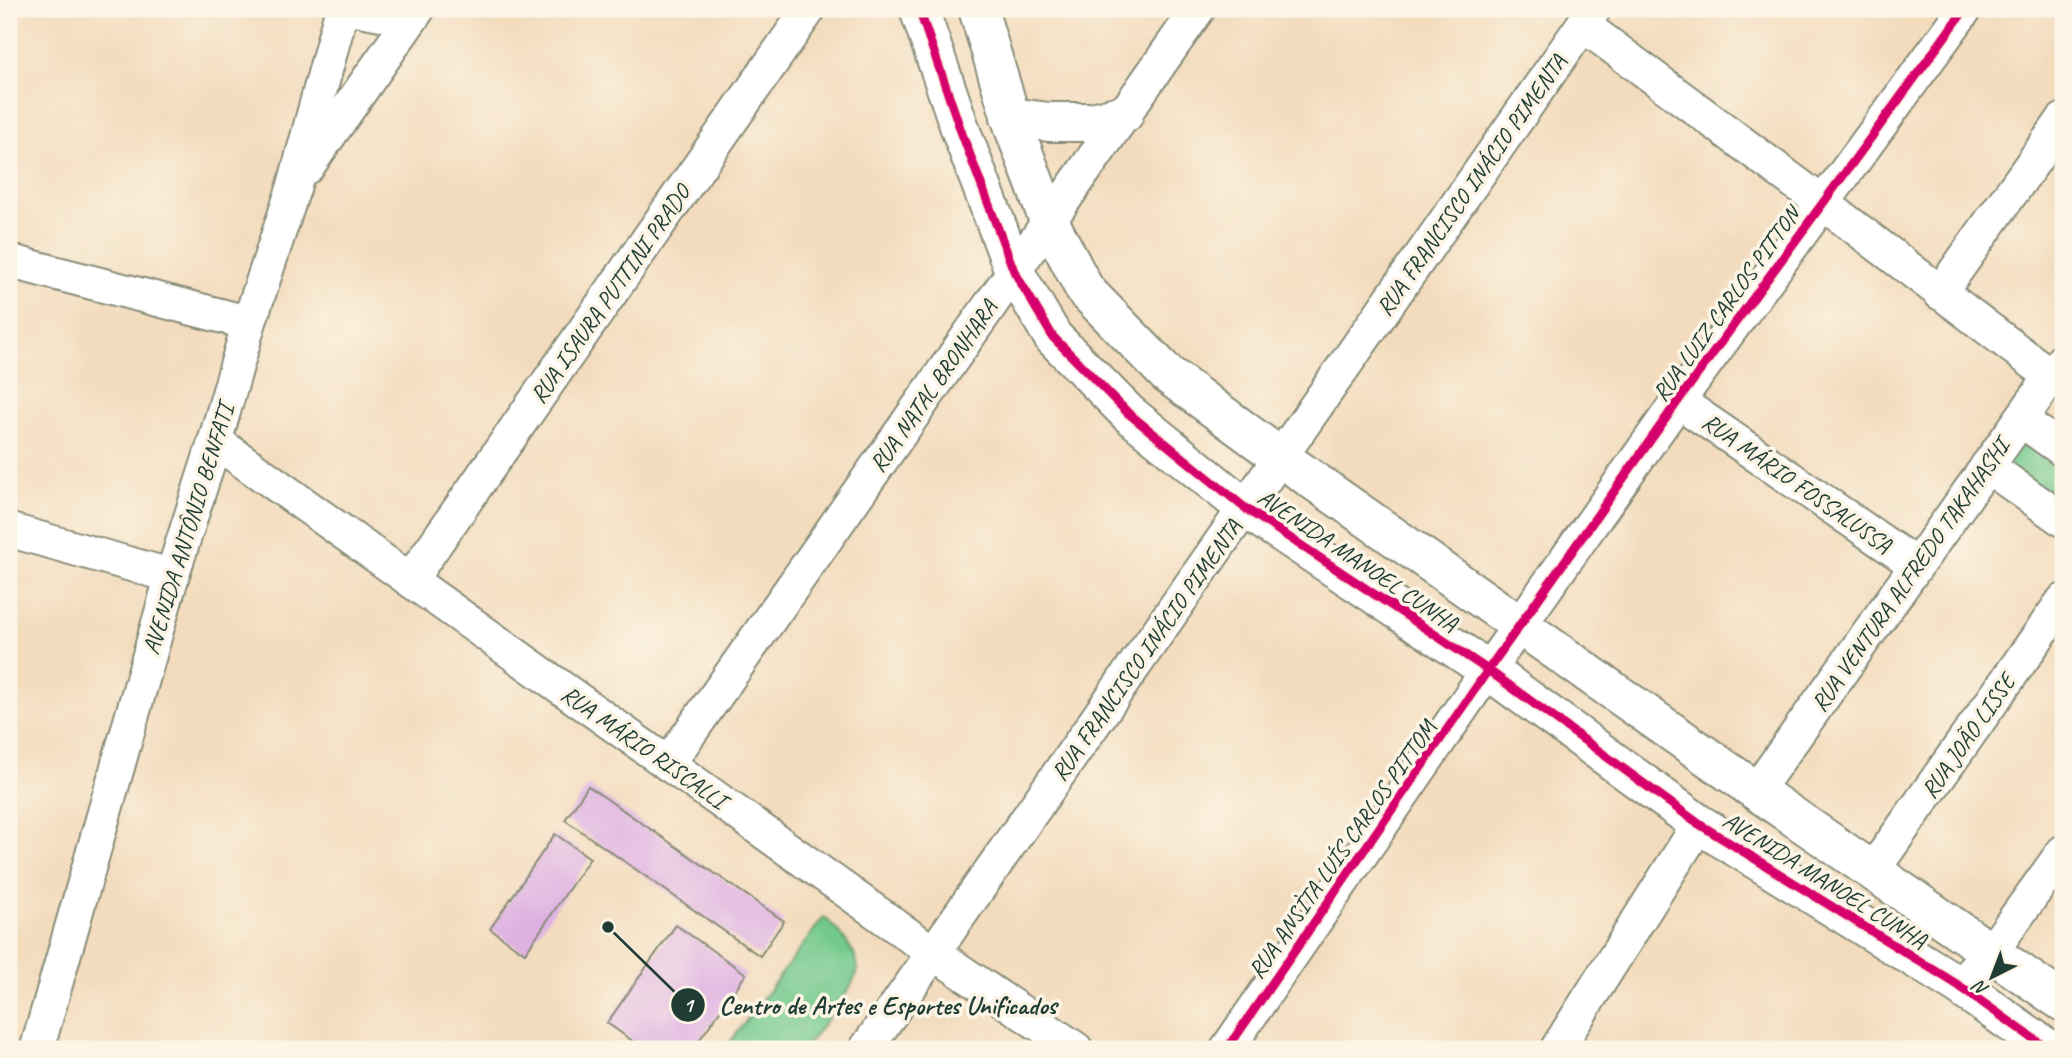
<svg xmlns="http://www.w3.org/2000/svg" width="2072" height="1058" viewBox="0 0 2072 1058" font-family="Caveat,sans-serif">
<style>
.green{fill:#73c98d;stroke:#498360;stroke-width:2}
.building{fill:#deb0e2}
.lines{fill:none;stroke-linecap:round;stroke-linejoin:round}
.street-casing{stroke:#898c78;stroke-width:37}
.secondary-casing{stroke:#898c78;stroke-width:42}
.street{stroke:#fff;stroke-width:33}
.secondary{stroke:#fff;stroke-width:38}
.cycleway-casing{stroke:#fcf5e5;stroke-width:13}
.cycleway{stroke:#d6006c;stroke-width:9}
.labels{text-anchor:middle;stroke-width:7;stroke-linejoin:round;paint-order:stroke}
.street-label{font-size:24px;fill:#1f3d34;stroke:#fcf5e5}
.leader{fill:none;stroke:#1f3d34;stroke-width:2.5}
.callout-dot{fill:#1f3d34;stroke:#fcf5e5;stroke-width:2.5}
.mark-label{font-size:21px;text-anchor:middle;font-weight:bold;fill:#fff}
.callout-label{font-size:26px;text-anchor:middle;font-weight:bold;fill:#1f3d34;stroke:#fcf5e5;stroke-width:7;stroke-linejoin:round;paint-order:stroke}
</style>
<rect width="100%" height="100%" fill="#fcf5e5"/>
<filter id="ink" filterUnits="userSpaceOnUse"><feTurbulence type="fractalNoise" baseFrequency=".0143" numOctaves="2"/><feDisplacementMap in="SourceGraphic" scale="14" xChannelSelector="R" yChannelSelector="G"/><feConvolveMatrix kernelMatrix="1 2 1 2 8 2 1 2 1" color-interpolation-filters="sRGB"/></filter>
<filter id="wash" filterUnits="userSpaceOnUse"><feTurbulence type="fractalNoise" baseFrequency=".00686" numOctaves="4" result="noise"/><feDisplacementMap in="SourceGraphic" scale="28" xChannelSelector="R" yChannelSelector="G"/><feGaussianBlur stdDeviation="1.57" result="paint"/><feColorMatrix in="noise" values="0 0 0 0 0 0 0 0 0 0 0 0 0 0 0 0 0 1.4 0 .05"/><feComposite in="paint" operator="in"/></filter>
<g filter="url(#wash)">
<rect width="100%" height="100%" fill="#f3dcbd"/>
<!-- green -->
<g class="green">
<path d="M2023,426L2063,455V516L1992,465Z"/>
<path d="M824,917C836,928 861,954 857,972C853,989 816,1033 804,1049H725Z"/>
</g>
<g id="blocks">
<!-- building -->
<g class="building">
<path d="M588,786L784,921L760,956L565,820Z"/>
<path d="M555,834L590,858L525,953L490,929Z"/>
<path d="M676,925L746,974L693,1049H644L607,1023Z"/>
</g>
</g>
</g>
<g filter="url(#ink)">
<use href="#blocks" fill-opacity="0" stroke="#898c78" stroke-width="2"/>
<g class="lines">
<defs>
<g id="street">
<path d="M357,9L411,19"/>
<path d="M1583,25L1824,204L2051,376"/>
<path d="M307,167L418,9"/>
<path d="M9,261L249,323"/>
<path d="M1940,293L2063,120"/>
<path d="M1678,401L1916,565"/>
<path d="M2021,420L2063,450"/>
<path d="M215,441L935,954L1076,1049"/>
<path d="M1987,466L2063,520"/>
<path d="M9,530L172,576"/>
<path d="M410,580L809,9"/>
<path d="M668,764L1198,9"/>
<path d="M1756,791L2063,360"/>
<path d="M1873,870L2063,601"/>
<path d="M1958,985L1991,952L2063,852"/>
<path d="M37,1049L172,576L215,441L249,323L294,187L342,9"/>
<path d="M866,1049L1594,9"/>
<path d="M1227,1049L1488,670L1678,401L1965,9"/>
<path d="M1557,1049L1699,824"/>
</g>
<g id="secondary">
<path d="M919,9L962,134L1014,271L1053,337L1128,413L1245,508L1488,670L1699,824L1958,985L2048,1049"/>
<path d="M978,9L1014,128L1049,221L1085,290L1167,374L1280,457L1756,791L2063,1002"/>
<path d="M1010,117L1049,122H1092L1124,114"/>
</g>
</defs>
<!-- street casing -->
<use href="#street" class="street-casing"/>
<!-- secondary casing -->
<use href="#secondary" class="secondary-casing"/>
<!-- street -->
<use href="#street" class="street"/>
<!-- secondary -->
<use href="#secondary" class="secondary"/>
<defs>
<g id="cycleway">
<path d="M919,9L962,134L1014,271L1053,337L1128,413L1245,508L1488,670L1699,824L1958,985L2048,1049"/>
<path d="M1227,1049L1488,670L1678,401L1965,9"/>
</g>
</defs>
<!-- cycleway casing -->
<use href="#cycleway" class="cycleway-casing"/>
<!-- cycleway -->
<use href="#cycleway" class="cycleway"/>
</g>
</g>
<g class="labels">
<!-- street labels -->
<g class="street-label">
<text transform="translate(1471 185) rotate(-55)" y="8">RUA FRANCISCO INÁCIO PIMENTA</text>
<text transform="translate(610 294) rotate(-55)" y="8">RUA ISAURA PUTTINI PRADO</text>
<text transform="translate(1726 304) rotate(-54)" y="8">RUA LUIZ CARLOS PITTON</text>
<text transform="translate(933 386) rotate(-55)" y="8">RUA NATAL BRONHARA</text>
<text transform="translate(1797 483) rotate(35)" y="8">RUA MÁRIO FOSSALUSSA</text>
<text transform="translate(188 529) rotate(-73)" y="8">AVENIDA ANTÔNIO BENFATI</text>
<text transform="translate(1358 560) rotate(34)" y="8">AVENIDA MANOEL CUNHA</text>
<text transform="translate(1910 575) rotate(-55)" y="8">RUA VENTURA ALFREDO TAKAHASHI</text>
<text transform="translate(1146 650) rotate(-55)" y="8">RUA FRANCISCO INÁCIO PIMENTA</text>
<text transform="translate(1968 736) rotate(-55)" y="8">RUA JOÃO LISSE</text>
<text transform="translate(644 747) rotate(35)" y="8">RUA MÁRIO RISCALLI</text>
<text transform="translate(1342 849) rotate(-55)" y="8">RUA ANSÌTA LUÍS CARLOS PITTOM</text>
<text transform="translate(1825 880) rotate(32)" y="8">AVENIDA MANOEL CUNHA</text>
</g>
</g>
<!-- callouts -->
<path class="leader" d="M608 927L688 1005"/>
<g class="callout-dot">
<circle cx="608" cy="927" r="7"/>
<circle cx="688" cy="1005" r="18"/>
</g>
<g class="mark-label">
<text x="688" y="1012">1</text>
</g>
<g class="callout-label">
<text x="888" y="1014">Centro de Artes e Esportes Unificados</text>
</g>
<!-- margin -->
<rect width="2072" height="1058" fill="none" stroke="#fcf5e5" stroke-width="35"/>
<!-- north arrow -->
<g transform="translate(1992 977) rotate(222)" stroke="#fcf5e5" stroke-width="5" paint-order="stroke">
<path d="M0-5L12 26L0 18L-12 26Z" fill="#1f3d34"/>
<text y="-10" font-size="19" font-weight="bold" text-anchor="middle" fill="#1f3d34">N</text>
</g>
</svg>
